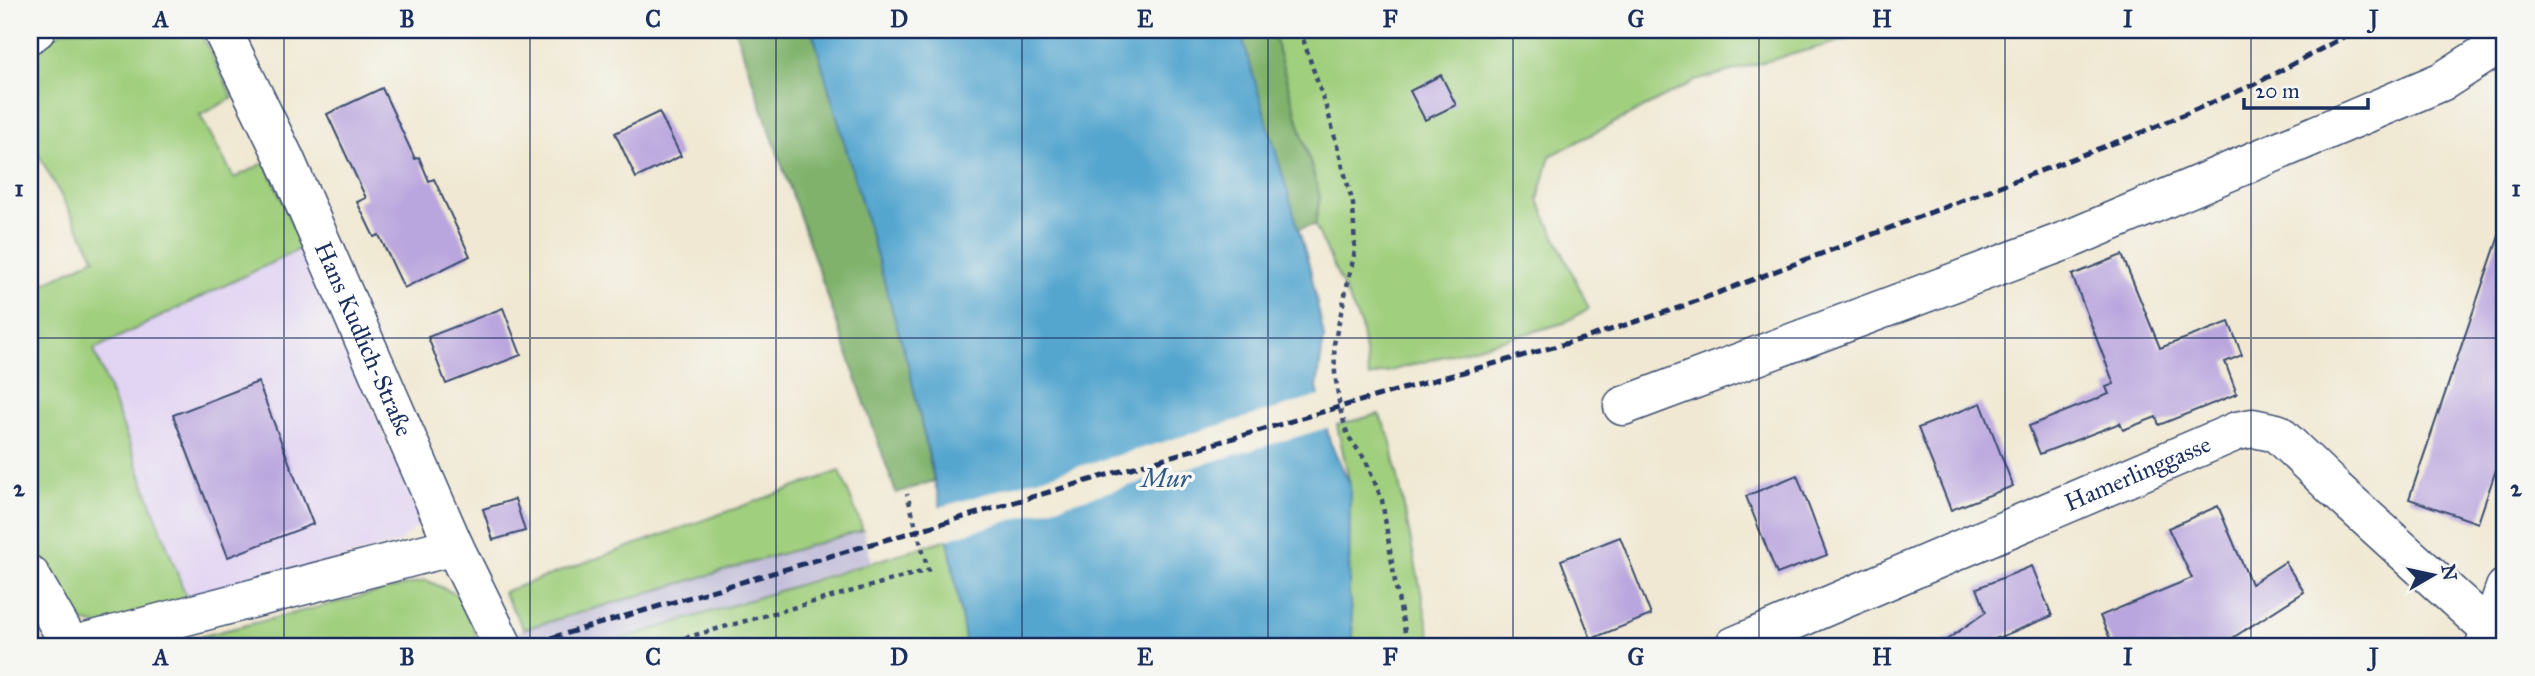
<svg xmlns="http://www.w3.org/2000/svg" width="2535" height="676" viewBox="0 0 2535 676" font-family="'IM FELL Great Primer',serif">
<style>
.built{fill:#e2d4f3}
.industrial{fill:#c5c0da}
.green{fill:#a0cf7d;stroke:#5e7f6e;stroke-width:2}
.forest{fill:#80b26c;stroke:#4e7065;stroke-width:2}
.water{fill:#54a6cf;stroke:#386a96;stroke-width:2}
.pier{fill:#f0e8d2}
.building{fill:#baa6de}
.lines{fill:none;stroke-linecap:round;stroke-linejoin:round}
.minor-casing{stroke:#3b4b6f;stroke-width:41}
.path{stroke:#3b4b6f;stroke-width:4.5;stroke-dasharray:5 5;stroke-linecap:butt}
.minor{stroke:#fff;stroke-width:38}
.rail{stroke:#1b2f5e;stroke-width:5;stroke-dasharray:10 5;stroke-linecap:butt}
.grid{fill:none;stroke:#1b2f5e;stroke-width:2;stroke-opacity:0.55}
.labels{text-anchor:middle;stroke-width:7;stroke-linejoin:round;paint-order:stroke}
.street-label{font-size:24px;fill:#1b2f5e;stroke:#f6f6f2}
.water-label{font-size:26px;font-style:italic;fill:#2f5986;stroke:#f6f6f2}
.neatline{fill:none;stroke:#1b2f5e;stroke-width:2.5}
.grid-label{font-size:23px;text-anchor:middle;font-weight:bold;fill:#1b2f5e}
</style>
<rect width="100%" height="100%" fill="#f6f6f2"/>
<filter id="ink" filterUnits="userSpaceOnUse"><feTurbulence type="fractalNoise" baseFrequency=".0143" numOctaves="2"/><feDisplacementMap in="SourceGraphic" scale="14" xChannelSelector="R" yChannelSelector="G"/><feConvolveMatrix kernelMatrix="1 2 1 2 8 2 1 2 1" color-interpolation-filters="sRGB"/></filter>
<filter id="wash" filterUnits="userSpaceOnUse"><feTurbulence type="fractalNoise" baseFrequency=".00686" numOctaves="4" result="noise"/><feDisplacementMap in="SourceGraphic" scale="28" xChannelSelector="R" yChannelSelector="G"/><feGaussianBlur stdDeviation="1.57" result="paint"/><feColorMatrix in="noise" values="0 0 0 0 0 0 0 0 0 0 0 0 0 0 0 0 0 1.4 0 .05"/><feComposite in="paint" operator="in"/></filter>
<g filter="url(#wash)">
<rect width="100%" height="100%" fill="#f0e8d2"/>
<!-- built -->
<path class="built" d="M302,248L422,522L398,543L188,602L94,349Z"/>
<!-- industrial -->
<path class="industrial" d="M863,530L871,561L599,646H423L478,641L481,644L524,629Z"/>
<!-- green -->
<g class="green">
<path d="M64,30H199L233,98L200,115L234,178L266,162L302,248L94,349L188,602L102,626L63,617L30,549V291L95,258L30,139V51Z"/>
<path d="M1272,30H1881L1695,81L1550,156L1538,200L1589,308L1564,323L1369,377L1361,326L1315,225L1320,197Z"/>
<path d="M1379,414L1390,438L1432,646H1354L1349,593L1350,484L1337,425Z"/>
<path d="M840,471L863,530L524,629L503,592Z"/>
<path d="M948,539L966,642L949,646H599Z"/>
<path d="M426,580L464,598L478,641L423,646H163Z"/>
</g>
<!-- forest -->
<g class="forest">
<path d="M735,30H812L909,368L934,481L896,493Z"/>
<path d="M1240,30H1272L1320,197L1315,225L1297,229Z"/>
</g>
<!-- water -->
<path class="water" d="M812,30H1240L1310,268L1324,337L1317,387L1330,442L1350,484L1349,593L1354,646H966L948,539L909,368Z"/>
<!-- pier -->
<path class="pier" d="M1323,395L1330,427L944,540L937,508Z"/>
<g id="blocks">
<!-- building -->
<g class="building">
<path d="M1441,75L1456,105L1425,120L1410,91Z"/>
<path d="M382,88L415,159L419,157L429,181L434,179L470,256L404,288L379,235L374,237L357,202L366,198L327,114Z"/>
<path d="M659,112L681,156L636,178L615,133Z"/>
<path d="M2500,233L2505,234V443L2478,523L2409,499Z"/>
<path d="M2122,255L2160,348L2229,322L2242,355L2225,362L2237,394L2159,425L2156,417L2123,430L2120,423L2040,454L2029,426L2109,394L2106,387L2114,384L2072,275Z"/>
<path d="M503,308L521,355L446,384L428,337Z"/>
<path d="M258,382L313,524L228,557L173,415Z"/>
<path d="M1981,403L2013,486L1951,510L1918,428Z"/>
<path d="M1797,475L1827,555L1777,574L1746,496Z"/>
<path d="M515,499L525,531L493,540L483,509Z"/>
<path d="M2218,506L2251,584L2285,562L2304,592L2220,646H2113L2100,616L2192,578L2168,528Z"/>
<path d="M1620,537L1651,615L1591,639L1561,560Z"/>
<path d="M2032,566L2052,616L1978,646H1938L1986,612L1977,588Z"/>
</g>
</g>
</g>
<g filter="url(#ink)">
<use href="#blocks" fill-opacity="0" stroke="#3b4b6f" stroke-width="2"/>
<g class="lines">
<defs>
<g id="minor">
<path id="s1" d="M222,30L285,159L454,546L503,646"/>
<path d="M30,34L36,30"/>
<path d="M1623,406L2070,239L2443,81L2505,41"/>
<path d="M30,575L71,646"/>
<path d="M71,646L454,546"/>
<path id="s2" d="M1734,646L2237,431L2253,428L2277,433L2334,488L2490,630"/>
<path d="M2485,646L2505,588"/>
</g>
</defs>
<!-- minor casing -->
<use href="#minor" class="minor-casing"/>
<!-- path -->
<g class="path">
<path d="M1300,30L1329,116L1353,204L1355,251L1334,344L1335,373L1340,409L1348,436L1366,461L1382,500L1396,588L1408,646"/>
<path d="M656,646L928,570L907,494"/>
</g>
<!-- minor -->
<use href="#minor" class="minor"/>
<!-- rail -->
<path class="rail" d="M523,646L1377,396L1579,340L1678,308L2143,132L2255,84L2357,30"/>
</g>
</g>
<!-- grid -->
<path class="grid" d="M284,30V646M530,30V646M776,30V646M1022,30V646M1268,30V646M1513,30V646M1759,30V646M2005,30V646M2251,30V646M30,338H2505"/>
<g class="labels">
<!-- street labels -->
<g class="street-label">
<text dy="8" stroke="none"><textPath href="#s1" startOffset="340">Hans Kudlich-Straße</textPath></text>
<text dy="8" stroke="none"><textPath href="#s2" startOffset="439">Hamerlinggasse</textPath></text>
</g>
<!-- water labels -->
<g class="water-label">
<text x="1166" y="487">Mur</text>
</g>
</g>
<!-- margin -->
<rect width="2535" height="676" fill="none" stroke="#f6f6f2" stroke-width="77"/>
<!-- north arrow -->
<g transform="translate(2433 575) rotate(81)" stroke="#f6f6f2" stroke-width="5" paint-order="stroke">
<path d="M0-5L12 26L0 18L-12 26Z" fill="#1b2f5e"/>
<text y="-10" font-size="19" font-weight="bold" text-anchor="middle" fill="#1b2f5e">N</text>
</g>
<!-- scale -->
<path d="M2244 98v10h124v-10" fill="none" stroke="#1b2f5e" stroke-width="3.5"/>
<text x="2255" y="98" font-size="21" fill="#1b2f5e" stroke="#f6f6f2" stroke-width="5" paint-order="stroke">20 m</text>
<rect x="38" y="38" width="2458" height="600" class="neatline"/>
<g class="grid-label">
<text x="161" y="27">A</text>
<text x="407" y="27">B</text>
<text x="653" y="27">C</text>
<text x="899" y="27">D</text>
<text x="1145" y="27">E</text>
<text x="1390" y="27">F</text>
<text x="1636" y="27">G</text>
<text x="1882" y="27">H</text>
<text x="2128" y="27">I</text>
<text x="2374" y="27">J</text>
<text x="19" y="196">1</text>
<text x="2516" y="196">1</text>
<text x="19" y="496">2</text>
<text x="2516" y="496">2</text>
<text x="161" y="665">A</text>
<text x="407" y="665">B</text>
<text x="653" y="665">C</text>
<text x="899" y="665">D</text>
<text x="1145" y="665">E</text>
<text x="1390" y="665">F</text>
<text x="1636" y="665">G</text>
<text x="1882" y="665">H</text>
<text x="2128" y="665">I</text>
<text x="2374" y="665">J</text>
</g>
</svg>
